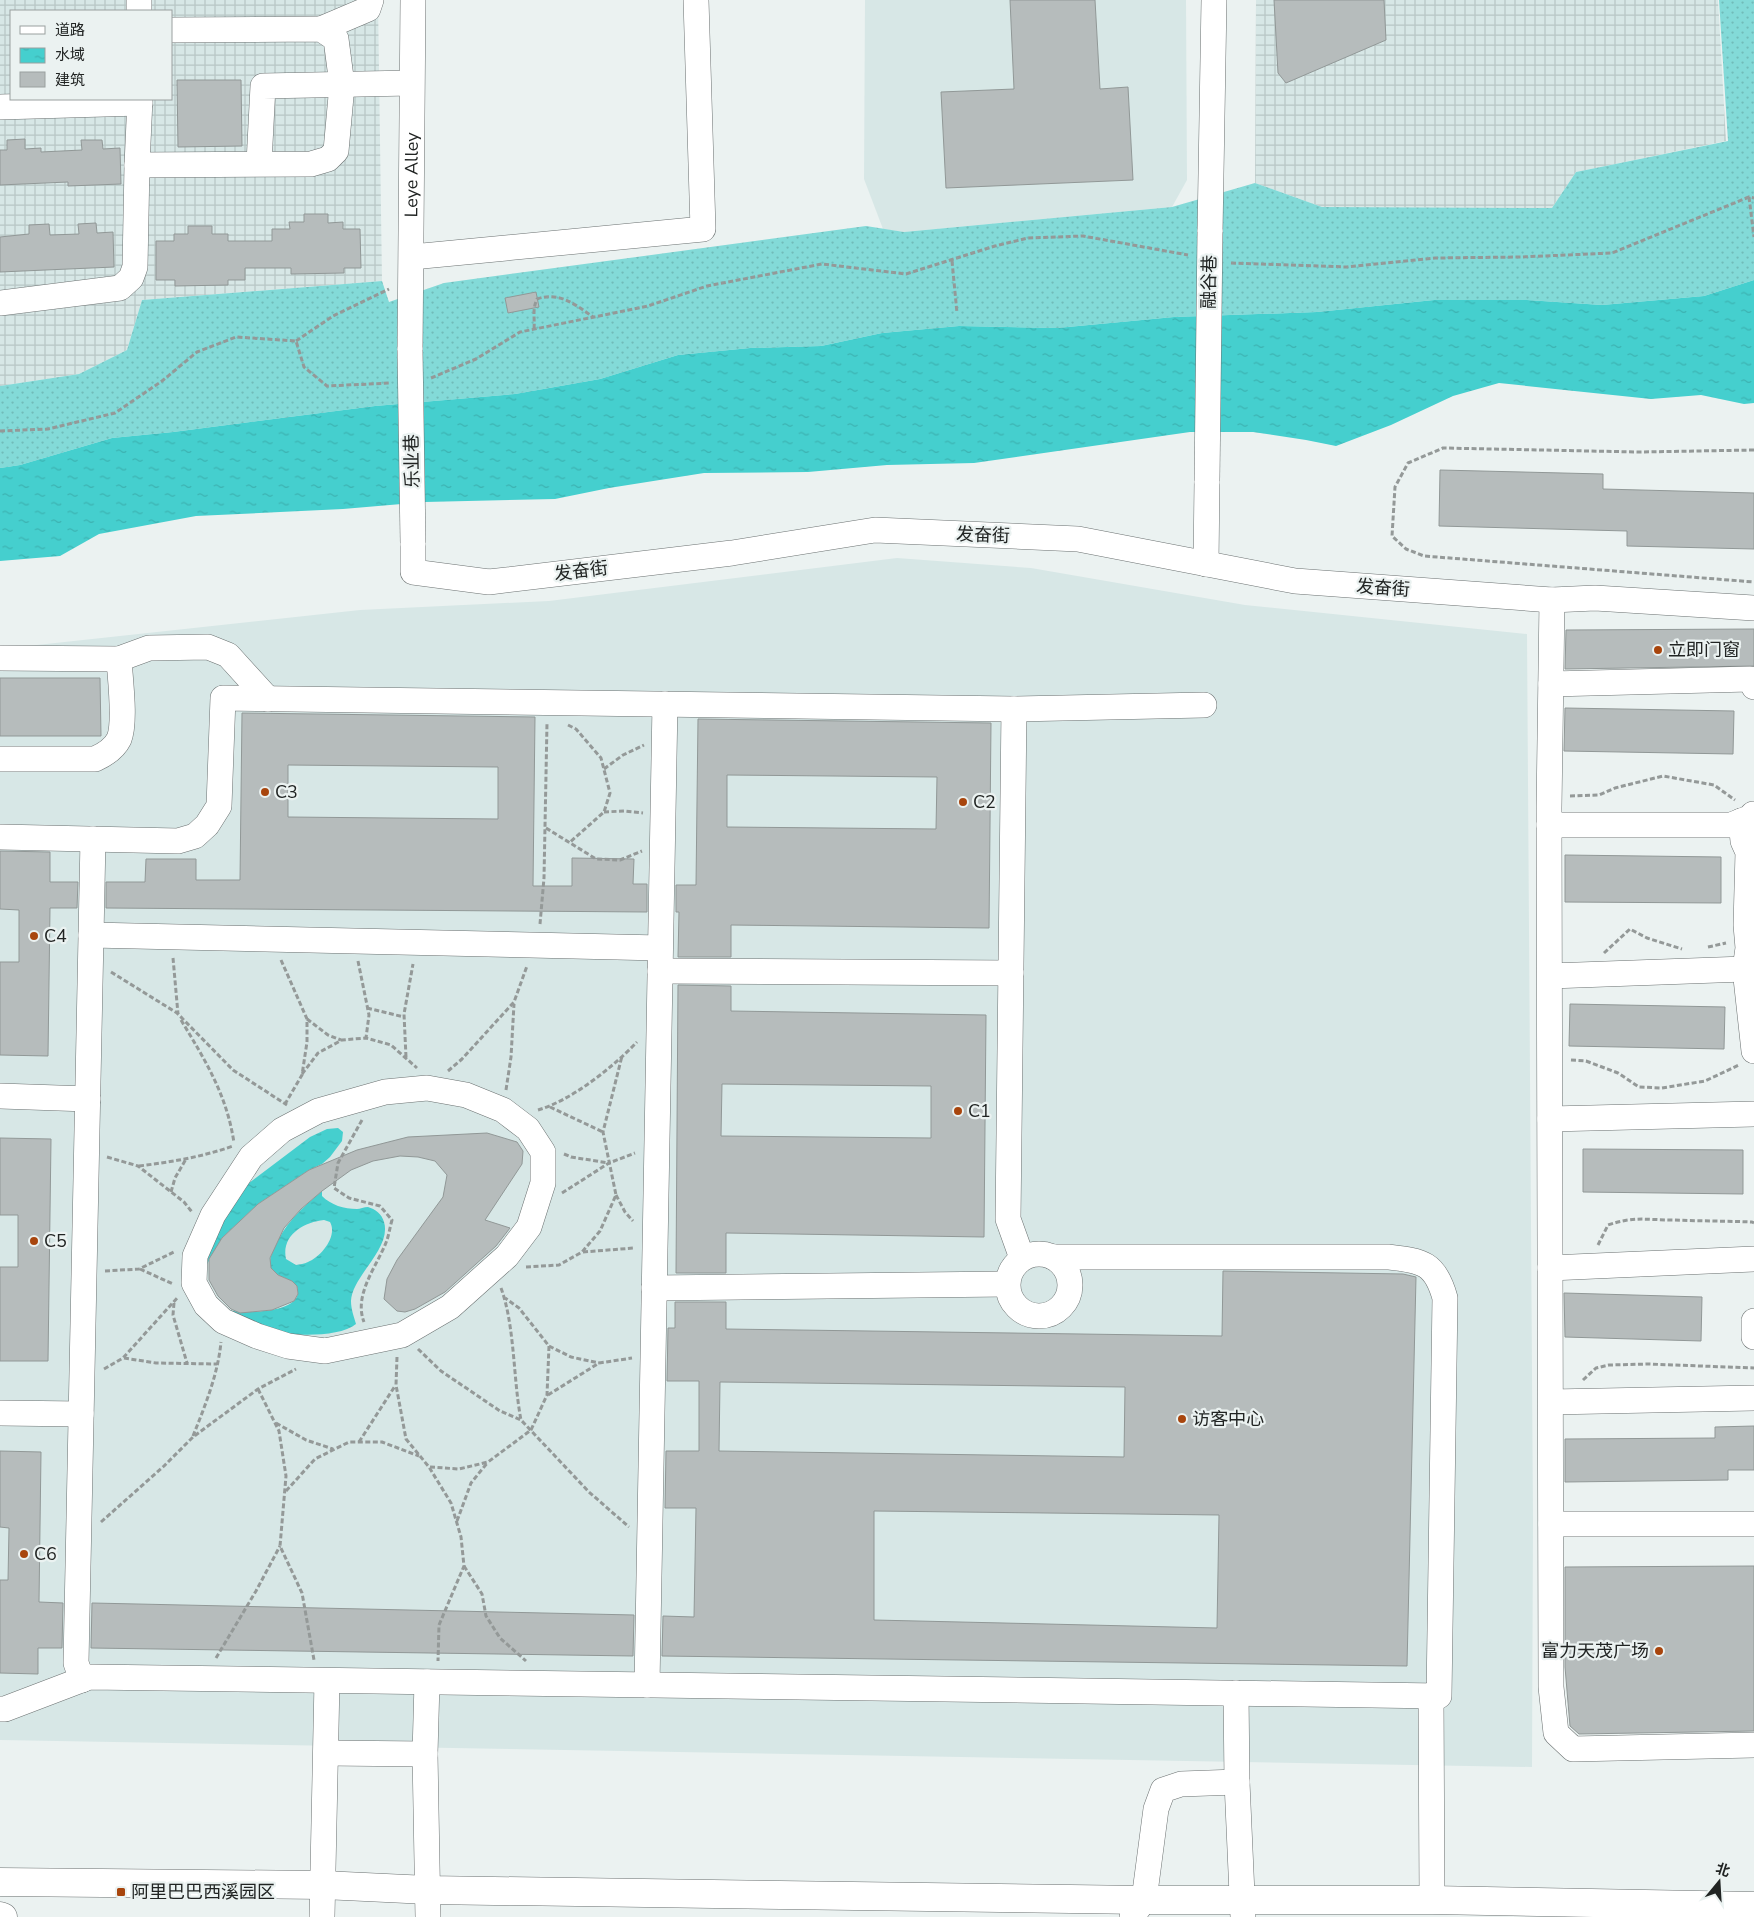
<svg xmlns="http://www.w3.org/2000/svg" width="1754" height="1917" viewBox="0 0 1754 1917" font-family="'Nunito Sans','Noto Sans SC',sans-serif">
<style>
.built{fill:#d7e7e6}
.industrial{fill:url(#industrial-grid);fill-rule:evenodd}
.grass{fill:url(#grass-dots)}
.water{fill:url(#water-ripples);fill-rule:evenodd}
.building{fill:#b6bcbc;stroke:#919897;fill-rule:evenodd}
.lines{fill:none;stroke-linecap:round;stroke-linejoin:round}
.minor-casing{stroke:#6b7171;stroke-width:26}
.major-casing{stroke:#6b7171;stroke-width:29}
.path{stroke:#949998;stroke-width:3;stroke-dasharray:5 2.5;stroke-linecap:butt}
.minor{stroke:#fff;stroke-width:25}
.major{stroke:#fff;stroke-width:28}
.minor-bridge-casing{stroke:#6b7171;stroke-width:26;stroke-linecap:butt}
.minor-bridge{stroke:#fff;stroke-width:25}
.poi-dot{fill:#a8450d;stroke:#ebf2f1;stroke-width:2}
.labels{text-anchor:middle;stroke-width:4.5;stroke-linejoin:round;paint-order:stroke}
.street-label{font-size:18px;fill:#212423;stroke:#ebf2f1}
.poi-label{font-size:18px;fill:#212423;stroke:#ebf2f1;text-anchor:start}
</style>
<defs>
<pattern id="industrial-grid" width="8" height="8" patternUnits="userSpaceOnUse" patternTransform="scale(1.25)"><rect width="8" height="8" fill="#d7e7e6"/><path d="M0 4h8M4 0v8" fill="none" stroke="#b8c6c5"/></pattern>
<pattern id="grass-dots" width="8" height="8" patternUnits="userSpaceOnUse" patternTransform="scale(1.25)"><rect width="8" height="8" fill="#83dad8"/><path d="M2 2h.1M6 6h.1" fill="none" stroke="#71bbb9" stroke-width="1.8" stroke-linecap="round"/></pattern>
<pattern id="water-ripples" width="26" height="14" patternUnits="userSpaceOnUse" patternTransform="scale(1.25)"><rect width="26" height="14" fill="#45cfce"/><path d="M2 4q2-2 4 0t4 0M15 11q2-2 4 0t4 0" fill="none" stroke="#3cb2b1"/></pattern>
</defs>
<rect width="100%" height="100%" fill="#ebf2f1"/>
<!-- built -->
<g class="built">
<path d="M865,0H1186L1187,180L1172,207L904,232L883,229L864,179Z"/>
<path d="M897,558L1031,568L1245,605L1527,634L1533,1520L1532,1767L0,1740V649L360,610L549,601Z"/>
</g>
<!-- industrial -->
<g class="industrial">
<path d="M0,0H378L382,281L142,300L127,350L79,374L0,386ZM11,11H171V99H11Z"/>
<path d="M1256,0H1718L1726,141L1576,172L1552,208L1322,207L1255,183Z"/>
</g>
<!-- grass -->
<path class="grass" d="M1719,0H1754V280L1704,296L1602,305L1527,300H1434L1317,312L1174,317L1057,328L959,326L882,333L821,346L750,348L678,355L600,379L515,394L375,406L173,432L112,438L20,465L0,468V386L79,374L127,350L142,300L382,281L389,302L444,283L866,226L904,232L1172,207L1255,183L1322,207L1552,208L1576,172L1728,141Z"/>
<!-- water -->
<g class="water">
<path d="M1754,280V403L1744,404L1701,395L1651,399L1499,383L1453,396L1391,425L1336,446L1306,440L1253,432H1190L974,463L887,465L808,472L704,473L609,488L555,499L425,502L343,509L196,516L99,534L60,556L0,561V468L20,465L112,438L173,432L375,406L515,394L600,379L678,355L750,348L821,346L882,333L959,326L1057,328L1174,317L1317,312L1434,300H1527L1602,305L1704,296Z"/>
<path d="M338,1128L343,1132L342,1141L330,1157L322,1164L309,1170L258,1204L222,1238L206,1266L212,1234L245,1186L310,1137L327,1129Z"/>
<path d="M322,1191V1196C331,1205 344,1209 357,1209C360,1209 364,1207 368,1207C375,1209 382,1214 384,1222C392,1248 352,1276 351,1301C351,1309 354,1317 356,1324C339,1338 291,1336 270,1331C256,1328 241,1317 228,1310C243,1313 295,1314 298,1293C299,1277 277,1280 271,1268C268,1260 272,1253 275,1246C288,1220 301,1209 322,1191ZM324,1220L330,1222C338,1236 321,1257 308,1262C304,1264 300,1264 296,1265L286,1259C281,1236 303,1222 324,1220Z"/>
</g>
<!-- building -->
<g class="building">
<path d="M1010,0H1095L1100,89L1128,87L1133,180L946,188L941,92L1014,89Z"/>
<path d="M1274,0H1384L1386,40L1286,83L1278,73Z"/>
<path d="M177,80H241L242,146L178,147Z"/>
<path d="M25,139V149L41,148V152L82,150L81,140H102L103,149L120,148L121,184L68,186V182L0,185V150H7V140Z"/>
<path d="M304,214H328V223L343,222V229H360L361,268H344V273L291,274V268H245V280H228V285L175,286V280H156V241H174V234H188V226H212V234H228V241H272V229H290L289,222H304Z"/>
<path d="M96,223L97,233L113,232L114,267L0,272V237L29,234V225L49,224L50,235L79,234L78,224Z"/>
<path d="M536,292L539,307L508,313L505,298Z"/>
<path d="M1440,470L1603,474V489L1754,493V549L1627,546V531L1439,526Z"/>
<path d="M1754,629V666L1565,669L1566,630Z"/>
<path d="M0,678H100L101,736H0Z"/>
<path d="M1565,708L1734,711L1733,754L1564,751Z"/>
<path d="M242,713L535,717L533,886H572V858L634,859L633,884H647V912L106,908V882H145L146,859H196V880H240ZM288,765L498,767V819L288,817Z"/>
<path d="M698,719L991,723L989,928L731,925V957H678L679,912H676V885H696ZM727,775L937,777L936,829L727,827Z"/>
<path d="M0,851L50,852V882H78L77,908H50L48,1056L0,1055V962H19V910L0,909Z"/>
<path d="M1565,855L1721,857V903L1565,902Z"/>
<path d="M678,985L731,986V1011L986,1015L984,1237L726,1233V1273H676ZM722,1084L931,1086V1138L721,1136Z"/>
<path d="M1570,1004L1725,1007L1724,1049L1569,1046Z"/>
<path d="M487,1133L517,1142L523,1151L522,1164L485,1220L510,1228L496,1246L445,1292L415,1309L405,1312L397,1311L384,1299L387,1279L397,1260L443,1197L447,1175L435,1161L418,1157L400,1156L373,1161L351,1170L322,1191L301,1209L284,1228L270,1258L271,1268L278,1275L292,1281L297,1286L298,1294L294,1301L272,1310L240,1313L231,1309L218,1296L209,1280V1259L222,1238L258,1204L309,1170L357,1150L408,1137Z"/>
<path d="M0,1138L51,1139L48,1361H0V1267H18V1215H0Z"/>
<path d="M1583,1149L1743,1150V1194L1583,1192Z"/>
<path d="M1223,1271L1403,1274L1416,1277L1407,1666L662,1656L663,1616L694,1617L696,1508H665L666,1451H699V1381H667L668,1328H675V1302H726V1329L1222,1336ZM720,1382L1125,1387L1124,1457L719,1451ZM874,1511L1219,1515L1217,1628L874,1620Z"/>
<path d="M1564,1293L1702,1297L1701,1341L1565,1337Z"/>
<path d="M1754,1426V1470H1728V1480L1565,1482V1439L1715,1438V1427Z"/>
<path d="M0,1451L41,1452L39,1602L63,1603L62,1648H38V1674L0,1673V1580H8L9,1528L0,1527Z"/>
<path d="M1754,1566V1731L1579,1734L1570,1726L1565,1667V1567Z"/>
<path d="M92,1603L634,1615L633,1656L91,1648Z"/>
</g>
<g class="lines">
<defs>
<g id="minor">
<path d="M139,0V11"/>
<path d="M321,29L368,9L371,0"/>
<path d="M140,99L137,165L311,164L328,159L336,151L342,85L336,39L321,29L171,30"/>
<path d="M0,107L140,103"/>
<path d="M259,163L263,86L411,83"/>
<path d="M1210,232L1214,0"/>
<path d="M412,257L703,229L696,0"/>
<path d="M0,303L120,288L131,278L135,267L137,165"/>
<path id="s1" d="M410,350L413,0"/>
<path d="M413,543V572L489,582L732,553L875,530L1078,539L1295,581L1552,600"/>
<path d="M1206,564L1207,481"/>
<path d="M1754,608L1595,598L1552,600L1549,808L1551,1687L1556,1733L1573,1749L1754,1745"/>
<path d="M0,658L119,659L149,648L208,647L228,655L268,699"/>
<path d="M1551,684L1750,679L1754,687"/>
<path d="M1014,709L1008,1219L1022,1258"/>
<path d="M0,759H95C104,755 114,749 119,739C126,722 120,678 119,659"/>
<path d="M1741,821L1743,841L1748,852L1746,925L1748,948L1745,969L1754,1051"/>
<path d="M1549,825H1731L1749,818L1753,814"/>
<path d="M0,837L178,841L195,836L207,825L219,806L223,698L1014,709L1204,705"/>
<path d="M91,935L660,948"/>
<path d="M660,971L1011,973"/>
<path d="M1550,976L1745,969"/>
<path d="M427,1088L466,1095L503,1110L528,1129L543,1152V1183L529,1227L507,1256L450,1307L402,1335L325,1351L288,1346L257,1336L223,1321L206,1305L194,1283L195,1256L213,1215L251,1157L282,1130L318,1111L385,1092Z"/>
<path d="M0,1096L88,1099"/>
<path d="M1550,1119L1754,1114"/>
<circle cx="1039" cy="1285" r="31"/>
<path d="M1550,1268L1754,1259"/>
<path d="M654,1288L1007,1284"/>
<path d="M1754,1321V1337"/>
<path d="M1551,1402L1754,1398"/>
<path d="M0,1413L81,1414"/>
<path d="M1551,1524H1754"/>
<path d="M82,1680L76,1663L93,839"/>
<path d="M427,1682L425,1754L428,1917"/>
<path d="M647,1685L665,704"/>
<path d="M1236,1693L1237,1782L1243,1917"/>
<path d="M1431,1696L1432,1900"/>
<path d="M0,1709H5L89,1677L1439,1696L1445,1298C1435,1262 1422,1261 1388,1257H1053"/>
<path d="M326,1753L425,1754"/>
<path d="M322,1917L327,1681"/>
<path d="M1132,1917L1144,1900L1156,1809L1163,1790L1181,1784L1237,1782"/>
</g>
<g id="major">
<path d="M0,1882L323,1885L428,1890L1144,1900H1432L1754,1906"/>
<path d="M0,1916L3,1917"/>
</g>
</defs>
<!-- minor casing -->
<use href="#minor" class="minor-casing"/>
<!-- major casing -->
<use href="#major" class="major-casing"/>
<!-- path -->
<g class="path">
<path d="M1749,197L1754,237"/>
<path d="M952,261L957,313"/>
<path d="M1231,263L1347,267L1435,258L1521,257L1612,253L1749,197L1754,198"/>
<path d="M534,329C535,317 532,310 537,299C559,291 576,305 593,317"/>
<path d="M296,341L333,316L389,289"/>
<path d="M431,378L476,359L520,332L648,306L707,286L822,264L906,274L995,246L1028,238L1083,236L1188,255"/>
<path d="M0,431L48,429L115,413L162,381L197,352L236,337L296,341L304,367L327,386L391,383"/>
<path d="M1754,450L1639,452L1443,448L1408,463L1395,487L1392,536L1406,549L1424,556L1754,582"/>
<path d="M568,725L576,729L601,758L610,793L604,812L569,843"/>
<path d="M604,769L623,755L644,745"/>
<path d="M1570,796L1599,795L1615,788L1663,776L1714,785L1735,800"/>
<path d="M604,812L624,811L643,813"/>
<path d="M546,828L596,859L620,860L642,851"/>
<path d="M540,924L544,878L547,723"/>
<path d="M1708,947L1726,943"/>
<path d="M1604,953L1630,929L1647,938L1682,949"/>
<path d="M173,958L178,1014"/>
<path d="M281,960L307,1019V1042L302,1075L285,1104"/>
<path d="M358,961L369,1015L366,1038"/>
<path d="M111,972L177,1013L233,1070L287,1105"/>
<path d="M367,1008L404,1017"/>
<path d="M307,1019L328,1035L341,1040"/>
<path d="M181,1020C205,1060 227,1095 234,1143"/>
<path d="M406,1057L404,1014L413,964"/>
<path d="M1571,1060L1586,1061L1618,1073L1639,1087L1662,1088L1705,1081L1739,1065"/>
<path d="M448,1071L462,1059L514,1002L527,966"/>
<path d="M302,1074L318,1053L342,1040L366,1038L391,1045L417,1068"/>
<path d="M506,1090L511,1057L514,1004"/>
<path d="M550,1107L603,1132"/>
<path d="M538,1110C572,1100 612,1068 637,1042"/>
<path d="M362,1120L338,1163L334,1188L349,1198L380,1206L392,1220C390,1227 389,1234 387,1240C378,1265 353,1294 364,1322"/>
<path d="M564,1154L571,1157L609,1163"/>
<path d="M107,1157L138,1166L184,1202L192,1212"/>
<path d="M139,1166C171,1162 202,1157 233,1146"/>
<path d="M171,1192L175,1178L186,1159"/>
<path d="M562,1193L609,1163L635,1153"/>
<path d="M616,1195L625,1212L633,1221"/>
<path d="M1598,1245L1608,1225C1634,1216 1647,1220 1673,1220C1699,1221 1726,1221 1752,1222L1754,1223"/>
<path d="M583,1252L634,1248"/>
<path d="M526,1267L559,1265L582,1252L600,1231L616,1195L603,1132L622,1056"/>
<path d="M140,1269L173,1284"/>
<path d="M105,1271L139,1269L174,1252"/>
<path d="M501,1288C515,1326 513,1379 521,1420"/>
<path d="M174,1303L173,1315L187,1363"/>
<path d="M549,1346L571,1357L599,1363"/>
<path d="M418,1349L441,1371L500,1411L521,1420L589,1492L629,1527"/>
<path d="M397,1357L396,1385L406,1439L429,1467L451,1503L461,1537L464,1566L439,1625L438,1661"/>
<path d="M124,1358L156,1363L217,1364"/>
<path d="M104,1369L123,1358L178,1297"/>
<path d="M1583,1380L1596,1368L1609,1365L1648,1364L1754,1368"/>
<path d="M258,1389L279,1431L286,1476L280,1546L302,1593L314,1660"/>
<path d="M548,1395L599,1363L632,1358"/>
<path d="M276,1423L306,1440L333,1449"/>
<path d="M193,1436C205,1406 218,1374 221,1342"/>
<path d="M359,1442L395,1386"/>
<path d="M430,1467L459,1469L488,1462L531,1430L547,1395L549,1346L519,1308L505,1298"/>
<path d="M286,1491L315,1459L349,1442H382L419,1456"/>
<path d="M457,1521L471,1483L488,1462"/>
<path d="M101,1522L164,1466L193,1437L258,1389L296,1369"/>
<path d="M464,1566L482,1594L486,1616L500,1638L526,1661"/>
<path d="M216,1658L256,1591L280,1546"/>
</g>
<!-- minor -->
<use href="#minor" class="minor"/>
<!-- major -->
<use href="#major" class="major"/>
<defs>
<g id="minor-bridge">
<path d="M410,350L413,543"/>
<path d="M1207,481L1210,232"/>
</g>
</defs>
<!-- minor-bridge casing -->
<use href="#minor-bridge" class="minor-bridge-casing"/>
<!-- minor-bridge -->
<use href="#minor-bridge" class="minor-bridge"/>
</g>
<!-- markers -->
<g class="poi-dot">
<circle cx="1658" cy="650" r="5"/>
<circle cx="265" cy="792" r="5"/>
<circle cx="963" cy="802" r="5"/>
<circle cx="34" cy="936" r="5"/>
<circle cx="958" cy="1111" r="5"/>
<circle cx="34" cy="1241" r="5"/>
<circle cx="1182" cy="1419" r="5"/>
<circle cx="24" cy="1554" r="5"/>
<circle cx="1659" cy="1651" r="5"/>
<rect x="116" y="1887" width="10" height="10" rx="2.5"/>
</g>
<g class="labels">
<!-- street labels -->
<g class="street-label">
<text dy="6" stroke="none"><textPath href="#s1" startOffset="175">Leye Alley</textPath></text>
<text transform="translate(1209 282) rotate(-89)" y="6">融谷巷</text>
<text transform="translate(412 461) rotate(-91)" y="6">乐业巷</text>
<text transform="translate(983 535) rotate(2)" y="6">发奋街</text>
<text transform="translate(581 571) rotate(-7)" y="6">发奋街</text>
<text transform="translate(1383 588) rotate(4)" y="6">发奋街</text>
</g>
<!-- poi labels -->
<g class="poi-label">
<text x="1668" y="656">立即门窗</text>
<text x="275" y="798">C3</text>
<text x="973" y="808">C2</text>
<text x="44" y="942">C4</text>
<text x="968" y="1117">C1</text>
<text x="44" y="1247">C5</text>
<text x="1192" y="1425">访客中心</text>
<text x="34" y="1560">C6</text>
<text x="1649" y="1657" text-anchor="end">富力天茂广场</text>
<text x="131" y="1898">阿里巴巴西溪园区</text>
</g>
</g>
<!-- legend -->
<rect x="10" y="10" width="162" height="90" fill="#ebf2f1" stroke="#9aa09f"/>
<rect x="20" y="26" width="25" height="8" fill="#ffffff" stroke="#9aa09f"/>
<text x="55" y="35" font-size="15" fill="#212423">道路</text>
<rect x="20" y="48" width="25" height="15" fill="url(#water-ripples)" stroke="#9aa09f"/>
<text x="55" y="60" font-size="15" fill="#212423">水域</text>
<rect x="20" y="72" width="25" height="15" fill="#b6bcbc" stroke="#9aa09f"/>
<text x="55" y="85" font-size="15" fill="#212423">建筑</text>
<!-- north arrow -->
<g transform="translate(1719 1882) rotate(18)" stroke="#ebf2f1" stroke-width="4" paint-order="stroke">
<path d="M0-4L9 19L0 12L-9 19Z" fill="#212423"/>
<text y="-8" font-size="14" font-weight="bold" text-anchor="middle" fill="#212423">北</text>
</g>
</svg>
